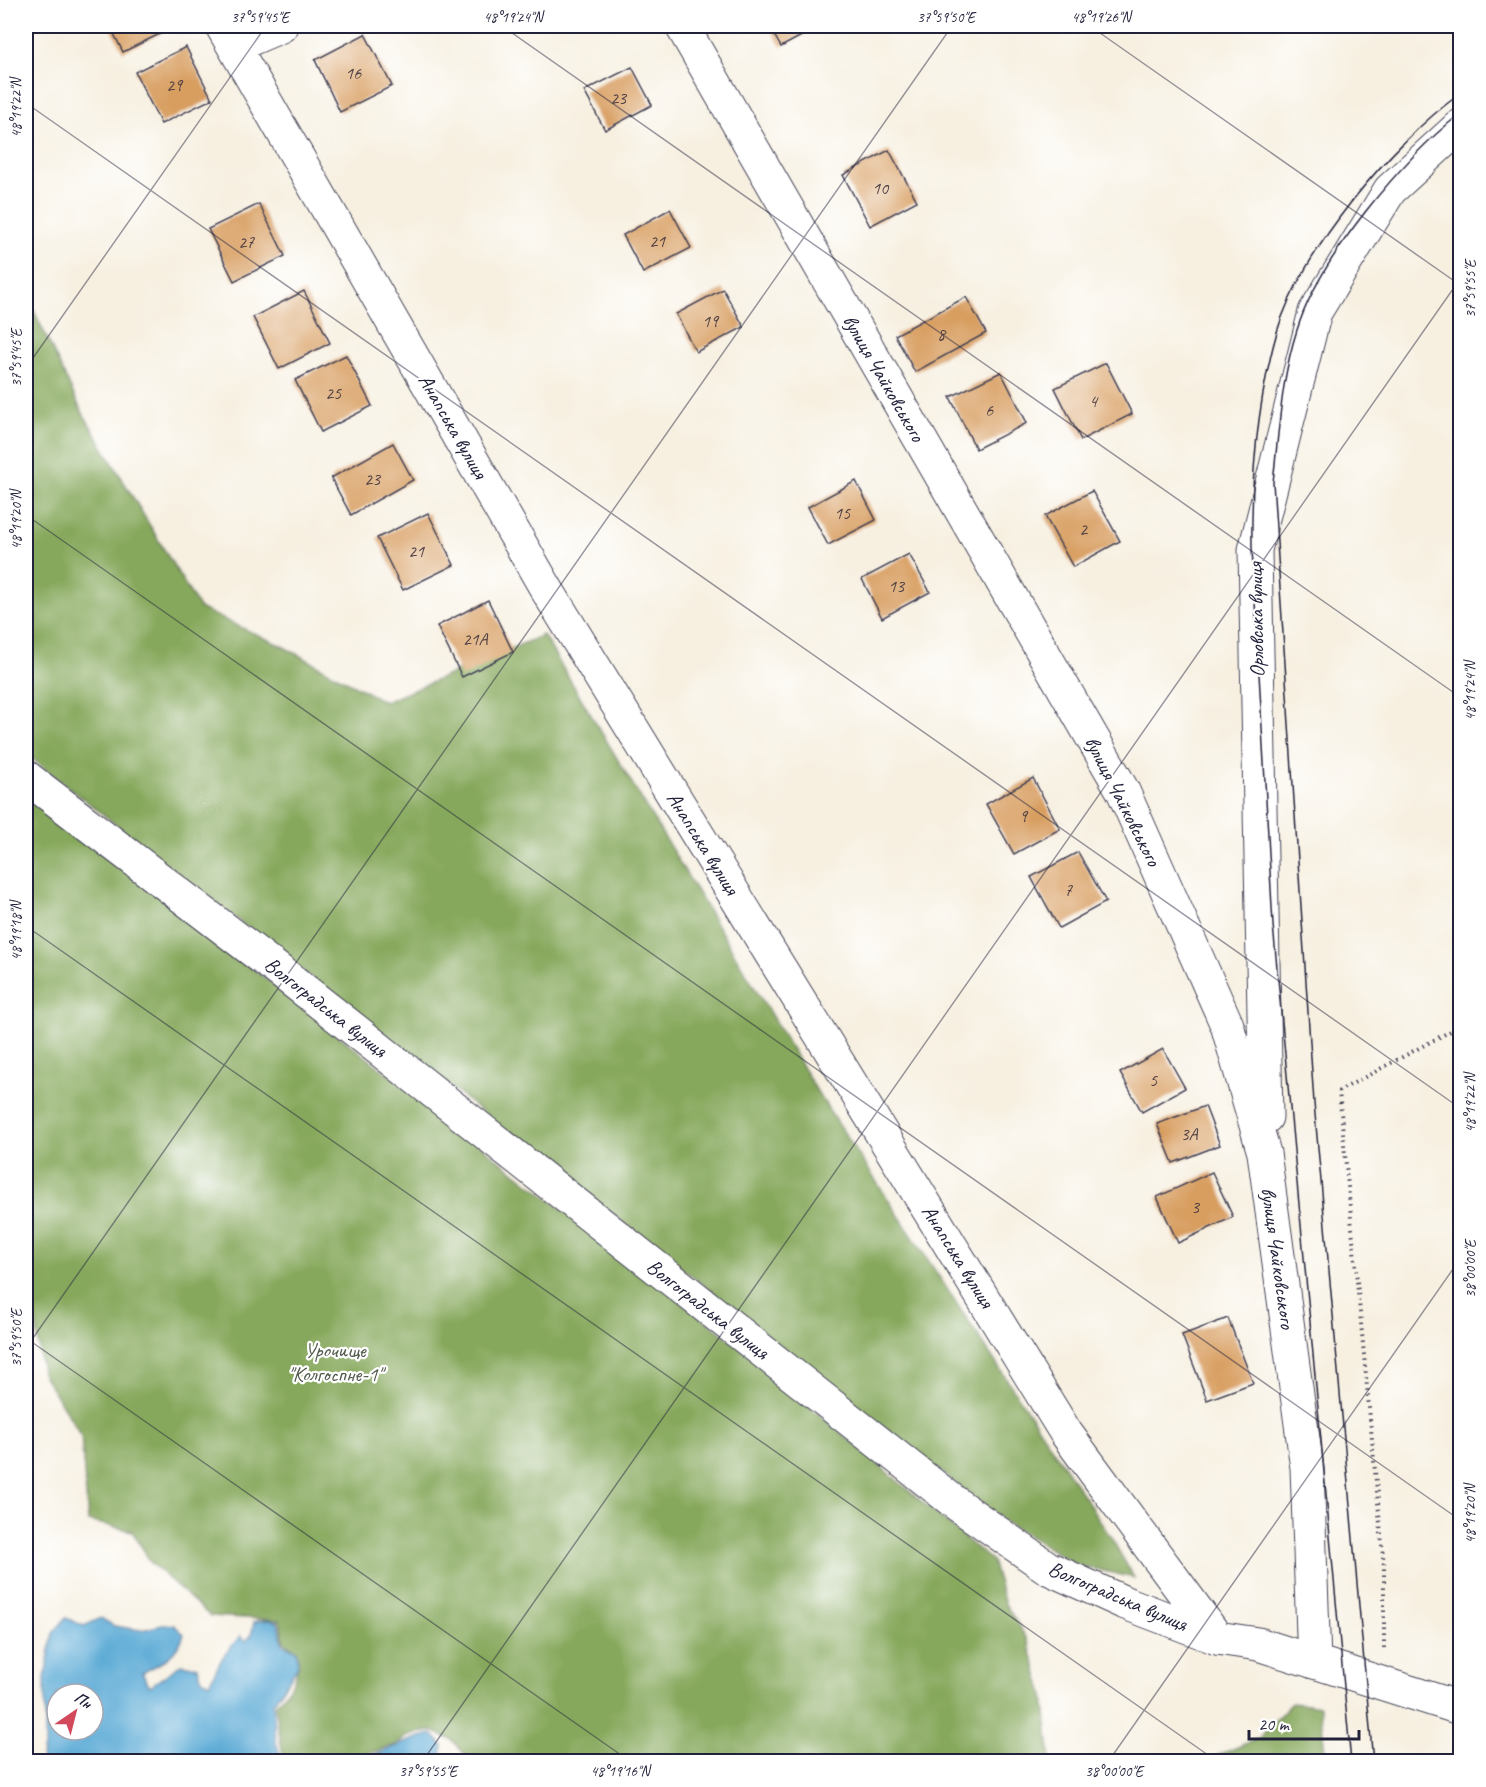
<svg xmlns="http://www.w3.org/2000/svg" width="1486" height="1787" viewBox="0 0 1486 1787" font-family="Caveat,sans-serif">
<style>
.forest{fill:#86a85c;stroke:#54654c;stroke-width:1.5}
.water{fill:#5baad5;stroke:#3e6688;stroke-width:1.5;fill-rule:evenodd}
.building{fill:#d89e60}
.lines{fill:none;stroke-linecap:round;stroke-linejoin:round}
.minor-casing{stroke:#424154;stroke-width:35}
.path{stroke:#424154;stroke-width:4;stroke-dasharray:1.5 4.5;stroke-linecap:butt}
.minor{stroke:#fff;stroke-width:33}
.tram{stroke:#22223b;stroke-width:1.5}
.ticks{fill:none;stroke:#22223b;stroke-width:1.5;stroke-opacity:0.45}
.labels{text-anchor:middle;stroke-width:4.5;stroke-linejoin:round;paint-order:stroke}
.number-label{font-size:18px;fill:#504144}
.street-label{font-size:21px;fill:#22223b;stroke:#fff}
.park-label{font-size:21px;fill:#515a4b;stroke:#fff}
.neatline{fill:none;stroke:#22223b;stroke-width:2}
.ticks-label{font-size:15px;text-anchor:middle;fill:#22223b}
</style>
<rect width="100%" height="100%" fill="#fff"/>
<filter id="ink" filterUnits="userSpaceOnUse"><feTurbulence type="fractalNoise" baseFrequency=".0167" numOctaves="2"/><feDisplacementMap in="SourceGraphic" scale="12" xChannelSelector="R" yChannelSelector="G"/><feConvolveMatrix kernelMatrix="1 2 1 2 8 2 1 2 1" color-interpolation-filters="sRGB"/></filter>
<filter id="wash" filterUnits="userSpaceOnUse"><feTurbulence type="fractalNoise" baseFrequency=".008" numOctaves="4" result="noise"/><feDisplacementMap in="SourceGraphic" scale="24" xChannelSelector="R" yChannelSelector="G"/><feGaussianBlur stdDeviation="1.35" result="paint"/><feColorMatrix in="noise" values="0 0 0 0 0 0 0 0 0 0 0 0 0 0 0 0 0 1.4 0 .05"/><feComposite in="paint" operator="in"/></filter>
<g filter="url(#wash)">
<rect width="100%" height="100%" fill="#f7f0e1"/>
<!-- forest -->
<g class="forest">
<path d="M26,294L81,410L199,608L284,647L385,702L543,635L818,1093L1112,1539L1134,1578L1077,1565L1005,1522L26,754Z"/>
<path d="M26,796L83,837L741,1348L992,1561L1005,1604L1027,1639L1044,1694L1051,1761H471L452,1740L432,1731L411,1734L396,1745L360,1756L342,1753L318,1759L285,1761C279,1743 279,1724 275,1705C291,1686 301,1677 297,1651L284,1642L280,1620L210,1616L151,1563L132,1531L88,1521L81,1435L42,1373L31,1284L26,1283Z"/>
<path d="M1292,1702L1320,1706L1326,1761H1205L1259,1738Z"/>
</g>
<!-- water -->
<g class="water">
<path d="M66,1618L84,1626L101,1618L114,1626L141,1630L166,1624L174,1625L184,1634C177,1656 161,1663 142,1673L150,1686L182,1664L198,1667L202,1679L209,1683L223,1657L240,1636L245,1641L251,1636L254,1622L269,1620L278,1622L283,1644L297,1651L298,1666L273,1703L276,1742L282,1761H41L45,1742V1676L53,1633ZM57,1694H93V1730H57Z"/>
<path d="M432,1734L443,1746L440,1761H324C340,1757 348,1761 361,1758C387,1754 407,1738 432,1734Z"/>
</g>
<g id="blocks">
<!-- building -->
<g class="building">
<path d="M110,26H173L174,27L123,52Z"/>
<path d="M769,26H820L781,47Z"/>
<path d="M365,34L392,86L340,112L315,60Z"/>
<path d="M186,47L212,99L161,124L135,72Z"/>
<path d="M632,67L652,105L605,130L584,91Z"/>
<path d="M889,150L917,201L870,226L843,175Z"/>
<path d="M259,204L285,256L234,281L208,229Z"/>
<path d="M670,209L691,248L643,273L623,235Z"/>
<path d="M723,289L744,327L696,352L676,314Z"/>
<path d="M304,291L330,343L279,369L253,317Z"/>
<path d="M966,297L986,333L915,372L895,335Z"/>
<path d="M346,355L372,406L321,432L295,380Z"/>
<path d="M1106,363L1132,414L1081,440L1055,388Z"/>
<path d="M1001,372L1027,423L976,449L950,397Z"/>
<path d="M393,443L413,480L351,515L331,478Z"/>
<path d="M856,481L876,520L828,545L808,507Z"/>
<path d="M1092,491L1120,541L1073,567L1045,516Z"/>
<path d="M428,513L454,565L403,590L377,538Z"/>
<path d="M909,554L930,592L882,618L862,579Z"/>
<path d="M488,600L513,652L462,677L437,626Z"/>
<path d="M1033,778L1060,829L1014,854L986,804Z"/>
<path d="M1078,852L1106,902L1059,928L1031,877Z"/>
<path d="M1163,1049L1185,1088L1142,1112L1120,1073Z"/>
<path d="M1205,1106L1220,1145L1173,1163L1157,1124Z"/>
<path d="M1212,1172L1233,1217L1178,1243L1157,1197Z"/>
<path d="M1228,1318L1253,1383L1207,1400L1182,1335Z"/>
</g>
</g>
</g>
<g filter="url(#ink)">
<use href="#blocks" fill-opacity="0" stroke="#424154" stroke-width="1.5"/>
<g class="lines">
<defs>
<g id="minor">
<path d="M222,26L547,590L1066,1433L1217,1638"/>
<path d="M682,26L1123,791L1227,1025L1264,1153L1307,1468L1314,1662"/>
<path d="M234,46L281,26"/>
<path d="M26,777L290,979L958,1505L1048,1568L1123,1602L1217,1638L1258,1644L1460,1708"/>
<path d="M1266,1117L1255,550L1315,312L1390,190L1460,126"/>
</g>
</defs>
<!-- minor casing -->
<use href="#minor" class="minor-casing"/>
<!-- path -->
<g class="path">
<path d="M26,1493C34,1517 33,1540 26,1564"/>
<path d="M1384,1648V1566L1339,1091L1460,1026"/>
</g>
<!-- minor -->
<use href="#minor" class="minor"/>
<!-- tram -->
<g class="tram">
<path d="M1351,1762L1273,925L1252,548C1251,476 1257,402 1277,332C1300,253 1393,141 1460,94"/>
<path d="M1373,1762L1314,1103L1273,482C1279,431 1281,379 1297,330C1319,259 1402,159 1460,114"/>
</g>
</g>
</g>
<!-- ticks -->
<path class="ticks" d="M502,26L1460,697M1090,26L1460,285M26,103L1460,1108M26,368L266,26M26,515L1460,1520M26,926L1218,1762M26,1338L631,1762M26,1348L952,26M26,1749L43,1762M422,1762L1460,279M1108,1762L1460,1259"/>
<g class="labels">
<!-- number labels -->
<g class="number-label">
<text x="353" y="79">16</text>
<text x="174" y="91">29</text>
<text x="618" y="104">23</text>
<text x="880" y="194">10</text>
<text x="657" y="247">21</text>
<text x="246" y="248">27</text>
<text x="710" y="327">19</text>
<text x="941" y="340">8</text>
<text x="333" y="399">25</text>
<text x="1093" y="407">4</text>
<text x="989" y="416">6</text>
<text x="372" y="485">23</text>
<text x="842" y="519">15</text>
<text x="1083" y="535">2</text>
<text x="416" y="557">21</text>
<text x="896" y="592">13</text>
<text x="475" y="645">21А</text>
<text x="1023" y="822">9</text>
<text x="1068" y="896">7</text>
<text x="1153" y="1086">5</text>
<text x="1189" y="1140">3А</text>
<text x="1195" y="1213">3</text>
</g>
<!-- street labels -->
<g class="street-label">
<text transform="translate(884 378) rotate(60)" y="7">вулиця Чайковського</text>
<text transform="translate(453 426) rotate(60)" y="7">Анапська вулиця</text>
<text transform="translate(1256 620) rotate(-91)" y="7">Орловська вулиця</text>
<text transform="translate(1123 801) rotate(63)" y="7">вулиця Чайковського</text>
<text transform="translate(703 843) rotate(58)" y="7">Анапська вулиця</text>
<text transform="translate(326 1007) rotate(38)" y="7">Волгоградська вулиця</text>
<text transform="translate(958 1256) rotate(58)" y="7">Анапська вулиця</text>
<text transform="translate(1278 1258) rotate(82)" y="7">вулиця Чайковського</text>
<text transform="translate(708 1309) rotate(38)" y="7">Волгоградська вулиця</text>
<text transform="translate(1118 1596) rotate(23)" y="7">Волгоградська вулиця</text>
</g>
<!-- park labels -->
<g class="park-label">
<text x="335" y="1357">Урочище<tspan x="335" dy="24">"Колгоспне-1"</tspan></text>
</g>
</g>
<!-- margin -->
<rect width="1486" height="1787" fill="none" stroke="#fff" stroke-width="66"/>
<!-- north arrow -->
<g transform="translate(75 1712) rotate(35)"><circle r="28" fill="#ffffff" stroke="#a7a7b1" stroke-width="1.5"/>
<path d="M0-4.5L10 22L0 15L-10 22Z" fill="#d1495b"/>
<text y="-9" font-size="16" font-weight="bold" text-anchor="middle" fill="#22223b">Пн</text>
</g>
<!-- scale -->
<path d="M1249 1730v9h110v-9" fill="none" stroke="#22223b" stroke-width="3"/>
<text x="1258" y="1730" font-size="18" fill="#22223b" stroke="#ffffff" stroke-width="4.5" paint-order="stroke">20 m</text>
<rect x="33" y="33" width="1420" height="1721" class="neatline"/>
<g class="ticks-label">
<text x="260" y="22">37°59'45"E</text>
<text x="513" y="22">48°19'24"N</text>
<text x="946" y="22">37°59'50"E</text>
<text x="1101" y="22">48°19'26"N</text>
<text transform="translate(16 108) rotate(-90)" y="5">48°19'22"N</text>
<text transform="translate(1470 289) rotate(-90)" y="5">37°59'55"E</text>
<text transform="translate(16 358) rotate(-90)" y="5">37°59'45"E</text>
<text transform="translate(16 520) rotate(-90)" y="5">48°19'20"N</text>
<text transform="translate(1470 691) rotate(-90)" y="5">48°19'24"N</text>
<text transform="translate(16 931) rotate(-90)" y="5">48°19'18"N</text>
<text transform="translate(1470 1103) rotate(-90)" y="5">48°19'22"N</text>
<text transform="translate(1470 1269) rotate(-90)" y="5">38°00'00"E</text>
<text transform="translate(16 1338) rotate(-90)" y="5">37°59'50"E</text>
<text transform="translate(1470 1514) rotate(-90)" y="5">48°19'20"N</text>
<text x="428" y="1776">37°59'55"E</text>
<text x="620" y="1776">48°19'16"N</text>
<text x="1114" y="1776">38°00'00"E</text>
</g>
</svg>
